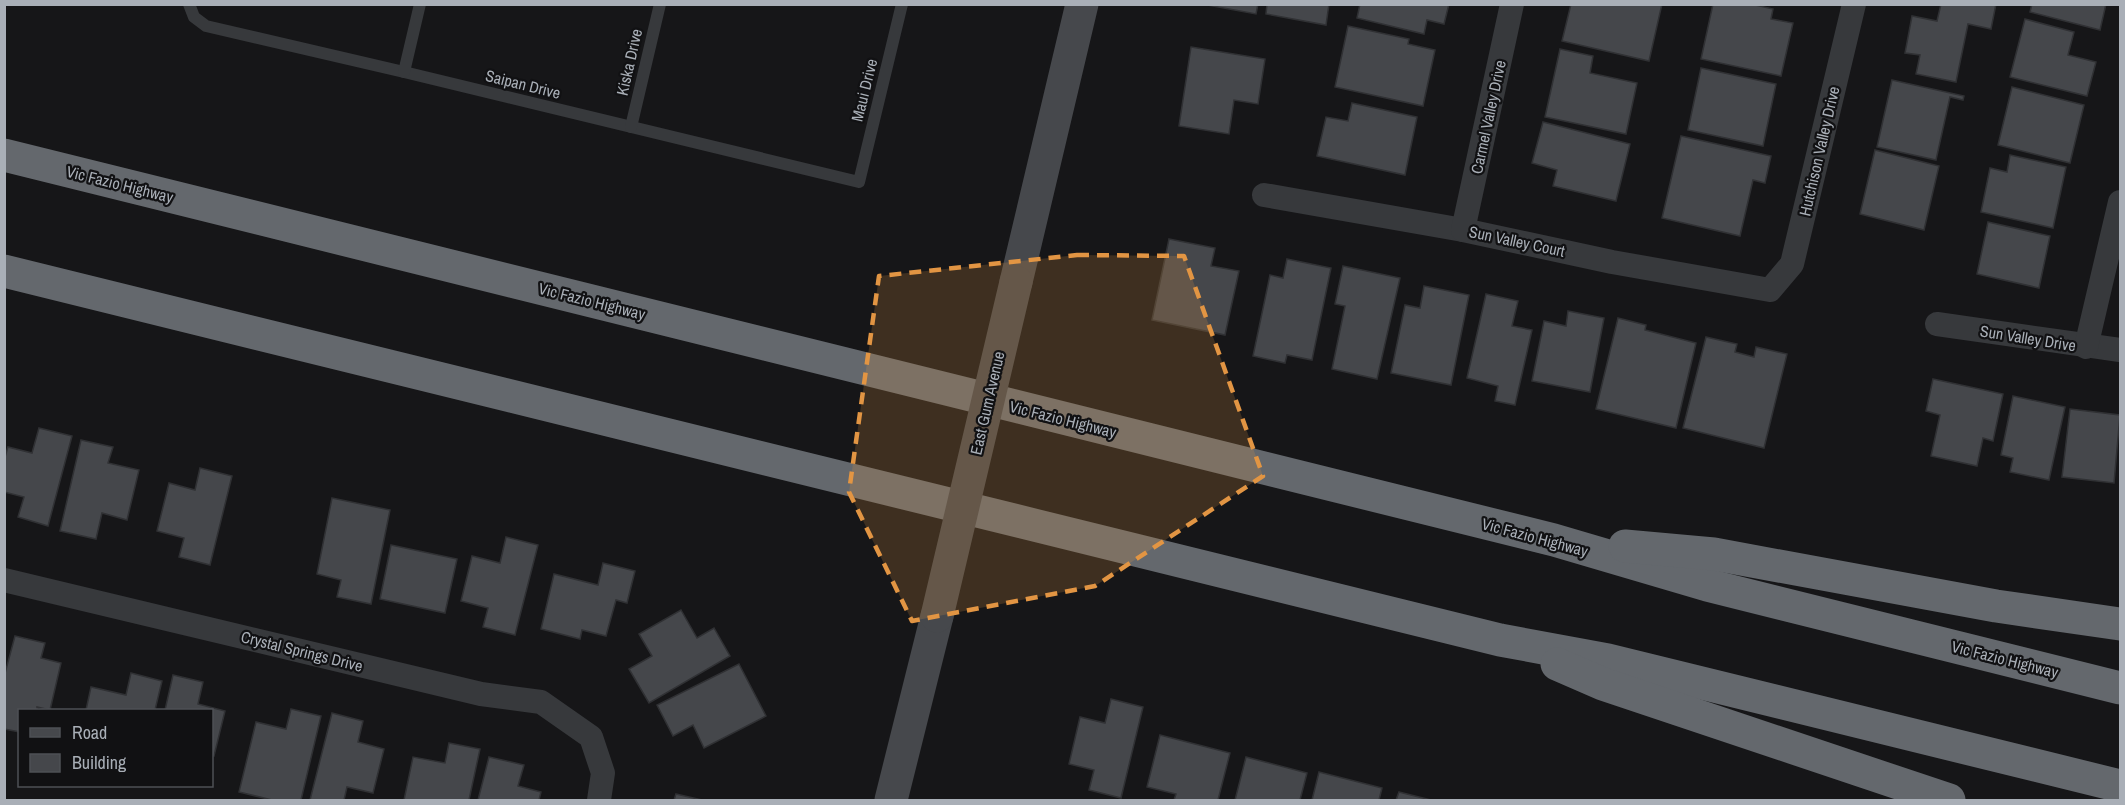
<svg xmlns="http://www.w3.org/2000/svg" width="2125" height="805" viewBox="0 0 2125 805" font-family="'Archivo Narrow',sans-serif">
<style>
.building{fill:#45474b;stroke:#303134;stroke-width:1.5}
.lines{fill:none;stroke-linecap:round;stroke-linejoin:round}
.lane{stroke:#37393c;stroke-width:12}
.street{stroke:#37393c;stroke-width:24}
.secondary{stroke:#46484c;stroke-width:33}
.highway{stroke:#64686d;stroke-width:33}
.secondary-bridge{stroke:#46484c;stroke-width:33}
.marked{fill:#e29543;fill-opacity:0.2;stroke:#e29543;stroke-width:4.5;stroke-dasharray:12 8;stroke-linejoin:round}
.labels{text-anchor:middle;stroke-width:4.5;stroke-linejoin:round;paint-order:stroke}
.street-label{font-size:16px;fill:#a9afb7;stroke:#111113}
</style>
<rect width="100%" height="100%" fill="#161618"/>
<!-- building -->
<g class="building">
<path d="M1202,4H1258L1256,14Z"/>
<path d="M1267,4H1329L1326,25L1266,14Z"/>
<path d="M1360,4H1449L1444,24L1427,20L1424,34L1357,18Z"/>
<path d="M1571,4H1662L1649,61L1562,41Z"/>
<path d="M1713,4H1751L1773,9L1771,19L1793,23L1781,76L1701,59Z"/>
<path d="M1941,4H1996L1991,29L1968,24L1956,82L1916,74L1920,55L1905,53L1912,16L1937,21Z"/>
<path d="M2032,4H2106L2100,30L2030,12Z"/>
<path d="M2025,19L2074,32L2068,55L2096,62L2087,96L2010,77Z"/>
<path d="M1348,26L1409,39L1408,44L1435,50L1423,106L1335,87Z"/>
<path d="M1191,47L1265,59L1258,104L1234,100L1229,134L1179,126Z"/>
<path d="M1560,49L1593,56L1590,73L1637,83L1626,134L1545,117Z"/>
<path d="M1701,68L1776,84L1763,146L1688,130Z"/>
<path d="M1892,80L1964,96L1963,100L1950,97L1936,160L1877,147Z"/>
<path d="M2012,87L2084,105L2070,163L1998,145Z"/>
<path d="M1352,103L1417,117L1405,175L1317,156L1326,117L1348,121Z"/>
<path d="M1543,122L1630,144L1616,201L1553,186L1557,170L1532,163Z"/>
<path d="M1681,136L1771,156L1765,183L1753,180L1740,236L1662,218Z"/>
<path d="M1875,150L1939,166L1924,230L1860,214Z"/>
<path d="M2010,155L2066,167L2053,228L1981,212L1990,168L2007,172Z"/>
<path d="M1988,222L2050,236L2039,288L1977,274Z"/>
<path d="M1169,239L1215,248L1211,266L1239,271L1225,335L1152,320Z"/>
<path d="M1287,259L1331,268L1312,360L1287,355L1285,363L1253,356L1270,275L1283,278Z"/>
<path d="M1343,266L1400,278L1377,379L1332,369L1345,306L1335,304Z"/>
<path d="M1424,286L1469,295L1451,385L1391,373L1405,305L1420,308Z"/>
<path d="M1486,294L1518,301L1512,326L1532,330L1515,405L1495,401L1498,386L1467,378Z"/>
<path d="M1568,311L1604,318L1590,392L1532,381L1544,321L1566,326Z"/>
<path d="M1618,318L1646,325L1645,330L1696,343L1676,428L1596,409Z"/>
<path d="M1706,337L1737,344L1735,352L1754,357L1756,347L1787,354L1764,448L1683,428Z"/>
<path d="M1933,379L2003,394L1993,441L1983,438L1977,466L1931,456L1940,415L1926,411Z"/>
<path d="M2013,396L2065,407L2049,480L2010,472L2013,458L2001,455Z"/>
<path d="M2070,409L2120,415L2114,483L2062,477Z"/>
<path d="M39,428L72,436L48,526L18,517L24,497L4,492V460L8,447L32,453Z"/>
<path d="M81,440L113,447L108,463L139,470L127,520L102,513L96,539L60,531Z"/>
<path d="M200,468L232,476L210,565L179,557L184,538L157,531L169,483L195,490Z"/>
<path d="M332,498L390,510L371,604L337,597L341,580L317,574Z"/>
<path d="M506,537L538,545L515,635L483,627L488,608L461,601L472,556L500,563Z"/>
<path d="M391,545L457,559L445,613L380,599Z"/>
<path d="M603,563L635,571L627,603L616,600L606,636L582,630L580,639L541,629L554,574L598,585Z"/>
<path d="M681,610L697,638L714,628L730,656L649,703L629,669L652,656L639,634Z"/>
<path d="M15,636L45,643L41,658L61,663L50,710L37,707V710H20V732L4,729V677Z"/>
<path d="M739,664L766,716L704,748L693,725L673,736L657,705Z"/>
<path d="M131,673L162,681L155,710H86L91,687L126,695Z"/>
<path d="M173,675L203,682L198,704L225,711L214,756L212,755V710H165Z"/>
<path d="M1111,699L1143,707L1121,798L1089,790L1094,770L1069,764L1080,717L1105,723Z"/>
<path d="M291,709L321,716L301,800H272L239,792L256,722L286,729Z"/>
<path d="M332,713L363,721L358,742L384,749L373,793L347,787L344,800H310Z"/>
<path d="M1160,735L1230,753L1218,800H1174L1176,794L1147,787Z"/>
<path d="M449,743L480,749L469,800H404L413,757L445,763Z"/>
<path d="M489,757L524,765L518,786L541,792L539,800H478Z"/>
<path d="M1246,757L1307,773L1300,800H1235Z"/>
<path d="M1319,772L1382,788L1379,800H1312Z"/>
<path d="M1399,792L1431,800H1396Z"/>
<path d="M676,794L702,800H674Z"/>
</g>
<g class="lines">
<!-- lane -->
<g class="lane">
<path d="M189,4L194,17L206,26L404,72L859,182L902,4"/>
<path d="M404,72L420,4"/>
<path d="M631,127L660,4"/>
</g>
<!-- street -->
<g class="street">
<path d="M1264,195L1463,230L1612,262L1770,290L1792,264L1854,4"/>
<path d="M1463,230L1512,4"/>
<path d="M1937,324L2120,350"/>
<path d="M2086,347L2120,202"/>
<path d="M4,580L481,694L541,702L591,737L603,773L599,800"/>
</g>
<!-- secondary -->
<g class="secondary">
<path d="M1016,282L1082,4"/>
<path d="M891,800L937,616"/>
</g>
<!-- highway -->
<g class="highway">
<path d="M4,155L1554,540L1707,585L2120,688"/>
<path d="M4,271L1500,640L1608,660L2120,786"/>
<path d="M1625,546L1714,554L1996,606L2120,624"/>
<path d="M1557,664L1603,684L1949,800"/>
</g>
<!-- secondary-bridge -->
<path class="secondary-bridge" d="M937,616L1016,282"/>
</g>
<!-- marked area -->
<path class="marked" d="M1077,255L1184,256L1263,476L1095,586L912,621L849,492L879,276Z"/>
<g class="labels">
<!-- street labels -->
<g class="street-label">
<text transform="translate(629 62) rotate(-77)" y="6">Kiska Drive</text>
<text transform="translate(523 84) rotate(14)" y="6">Saipan Drive</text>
<text transform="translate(864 90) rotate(-76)" y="6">Maui Drive</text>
<text transform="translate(1488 117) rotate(-78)" y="6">Carmel Valley Drive</text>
<text transform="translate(1819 151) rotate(-77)" y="6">Hutchison Valley Drive</text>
<text transform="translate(120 184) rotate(14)" y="6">Vic Fazio Highway</text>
<text transform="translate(1517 241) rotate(12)" y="6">Sun Valley Court</text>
<text transform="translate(592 301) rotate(14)" y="6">Vic Fazio Highway</text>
<text transform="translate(2028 338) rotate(9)" y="6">Sun Valley Drive</text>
<text transform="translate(987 403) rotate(-77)" y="6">East Gum Avenue</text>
<text transform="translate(1063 419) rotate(14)" y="6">Vic Fazio Highway</text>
<text transform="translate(1535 537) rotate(15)" y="6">Vic Fazio Highway</text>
<text transform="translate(302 651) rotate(14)" y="6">Crystal Springs Drive</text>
<text transform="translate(2005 659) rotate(14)" y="6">Vic Fazio Highway</text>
</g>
</g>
<!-- border -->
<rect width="2125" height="805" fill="none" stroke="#a9afb7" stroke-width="12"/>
<!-- legend -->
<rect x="18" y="709" width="195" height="78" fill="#111113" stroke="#4e5055" stroke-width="1.5"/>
<rect x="30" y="728" width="30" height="9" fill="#46484c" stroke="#4e5055" stroke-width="1.5"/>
<text x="72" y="739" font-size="18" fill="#a9afb7">Road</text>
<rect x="30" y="754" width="30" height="18" fill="#45474b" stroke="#4e5055" stroke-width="1.5"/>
<text x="72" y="769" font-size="18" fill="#a9afb7">Building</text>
</svg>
